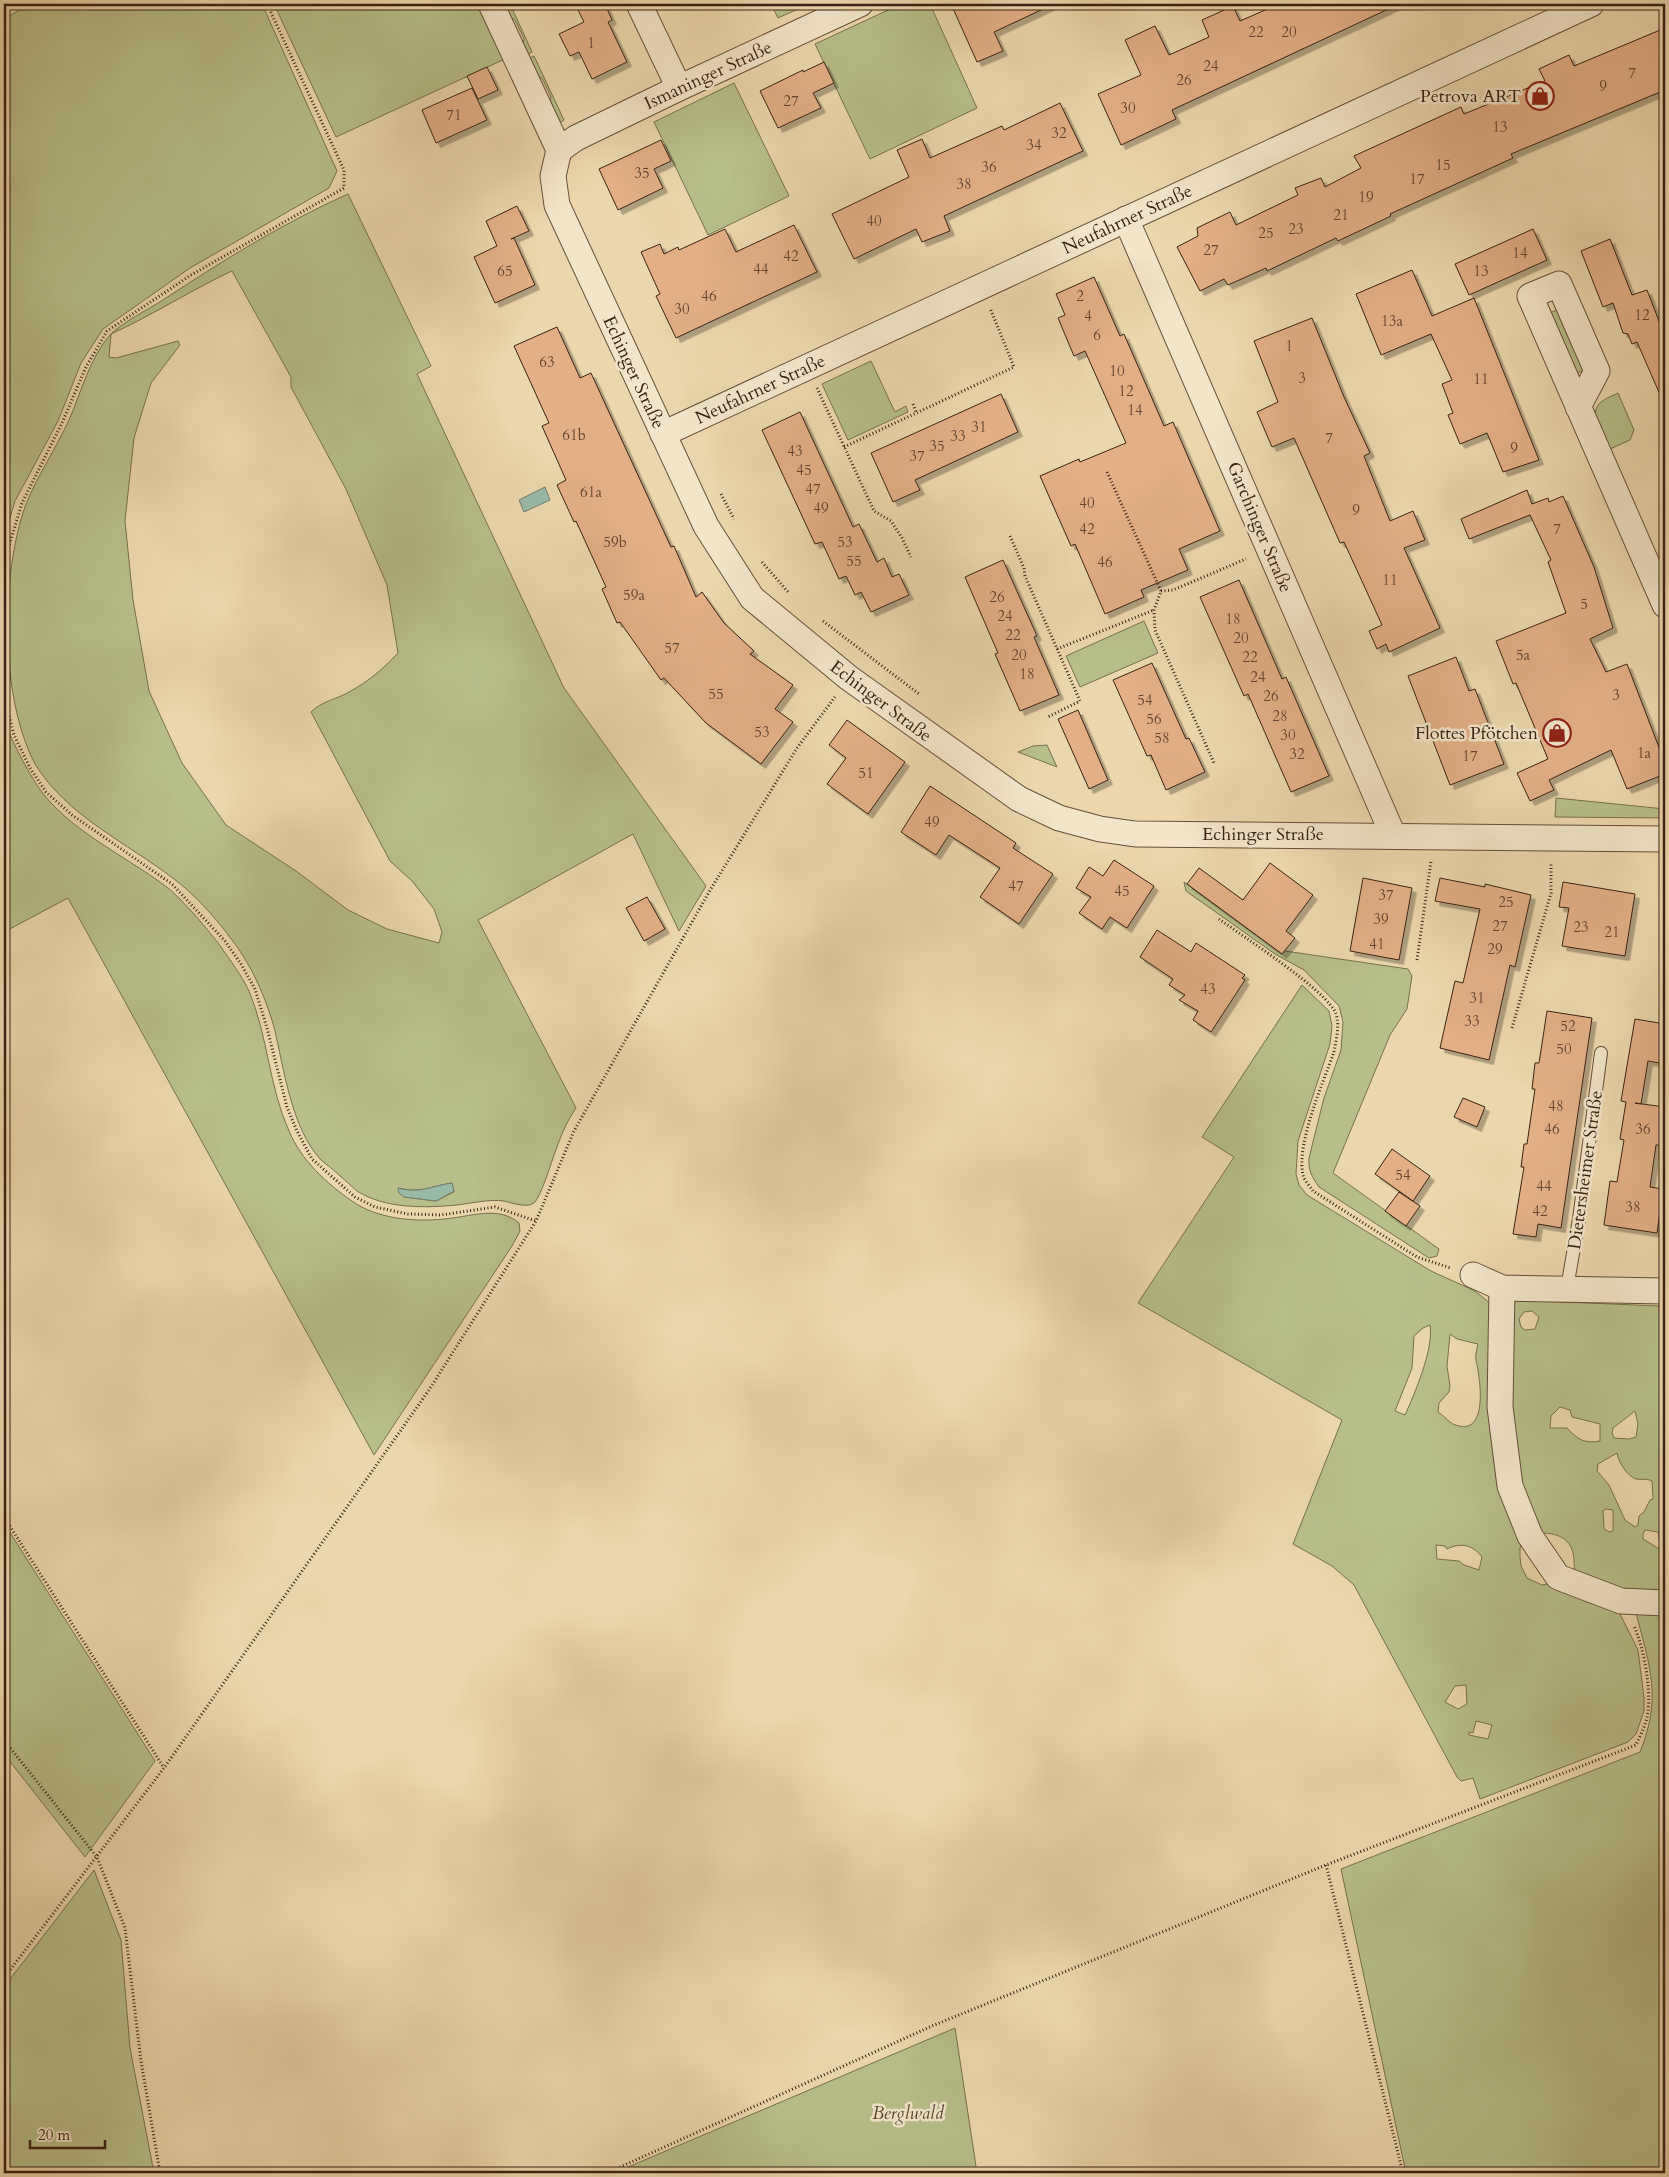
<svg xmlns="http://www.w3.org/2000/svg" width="1669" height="2177" viewBox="0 0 1669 2177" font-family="Cardo,serif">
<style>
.green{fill:#b7be8a;stroke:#78704e;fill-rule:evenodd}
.water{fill:#99baa7;stroke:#737d6c}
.building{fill:#e2af87;stroke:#3a2213;filter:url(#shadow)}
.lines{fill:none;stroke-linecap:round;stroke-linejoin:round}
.lane-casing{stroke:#664f3a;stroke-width:14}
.street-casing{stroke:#664f3a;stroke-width:27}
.path{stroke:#3a2213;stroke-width:3;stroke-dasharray:1 2.5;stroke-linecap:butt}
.lane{stroke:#f2e5ca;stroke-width:12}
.street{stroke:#f2e5ca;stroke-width:25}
.labels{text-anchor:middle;stroke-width:5;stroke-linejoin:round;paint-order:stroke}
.number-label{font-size:15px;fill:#644530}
.street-label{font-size:18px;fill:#3a2213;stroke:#f2e5ca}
.poi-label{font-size:18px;fill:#3a2213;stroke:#f2e5ca;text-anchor:end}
.park-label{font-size:18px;font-style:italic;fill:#594931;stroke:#f2e5ca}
</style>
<defs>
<filter id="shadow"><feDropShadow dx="4.5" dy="4.5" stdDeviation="0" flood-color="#0004"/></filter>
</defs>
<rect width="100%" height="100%" fill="#ebd7ad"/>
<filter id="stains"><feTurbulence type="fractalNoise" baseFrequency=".004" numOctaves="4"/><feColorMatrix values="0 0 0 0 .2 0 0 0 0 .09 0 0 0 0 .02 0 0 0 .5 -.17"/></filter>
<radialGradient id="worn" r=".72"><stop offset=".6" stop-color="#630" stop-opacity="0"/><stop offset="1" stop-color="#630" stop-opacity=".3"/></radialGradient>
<!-- green -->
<g class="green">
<path d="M30,4H262L337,171L329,188L190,268L103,329L81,363L58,421L15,501L4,538V19Z"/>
<path d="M274,4H479L505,59L336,137Z"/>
<path d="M500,4H510L532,52L524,56L521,49L524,39L515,20L505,14Z"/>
<path d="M771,4H809L778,18Z"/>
<path d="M901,4H930L977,108L870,159L815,44Z"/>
<path d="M534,56L564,120L558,124L548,108L551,97L542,78L532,74L526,60Z"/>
<path d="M734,83L789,196L708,235L654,122Z"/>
<path d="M348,194L431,366L417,374L564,688L706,886L679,931L633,834L478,920L576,1108C561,1129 554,1157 545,1181C543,1186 539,1197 535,1202C528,1209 513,1203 504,1201C489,1199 473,1203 457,1205C426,1208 385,1209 357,1191C351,1186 345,1180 339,1175C334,1170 327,1165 321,1160C291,1128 284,1068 274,1027C265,995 250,962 229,936C215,917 193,893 174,879C127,843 67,816 35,764C0,697 0,576 26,504C38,475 56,448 69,420C81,393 90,357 110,335C121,323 149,309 163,300C222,261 283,223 348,194ZM232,271L291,377V387L346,489L387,585L398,653C382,670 369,681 349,692C335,700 322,701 311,712L390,861L412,881L434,909L442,932L439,943L387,929L348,910L296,871L226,825L182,763L149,691L133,600L125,521L134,438L151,383L180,345L178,341L116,358L109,357L111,334C153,315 191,290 232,271ZM452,1183L454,1192L436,1201L404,1197L399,1188C420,1194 431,1186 452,1183Z"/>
<path d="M1560,309L1585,370L1574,374L1549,313Z"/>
<path d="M871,361L895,412L906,406L908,412L848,440L822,384Z"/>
<path d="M1618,393L1634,430L1630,440L1610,449L1595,414C1596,401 1608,398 1618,393Z"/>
<path d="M1144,621L1158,653L1080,687L1066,656Z"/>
<path d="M4,719C11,740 31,779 45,796C76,834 129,858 168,888C182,899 211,933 221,947C230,960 242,976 249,991C268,1036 269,1087 289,1131C301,1160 327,1184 352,1201C377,1219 414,1222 444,1219C470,1217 498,1205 519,1223L520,1231L512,1246L374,1455L68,898L4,932Z"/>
<path d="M1047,745L1057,767L1018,752L1033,746Z"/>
<path d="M1556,798L1665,809V818L1555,817Z"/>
<path d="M1184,882L1282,954L1285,951L1408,969L1412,976L1407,1009L1390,1035L1333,1173L1439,1249L1437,1256L1429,1258L1319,1187C1312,1177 1308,1170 1309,1158L1324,1098L1341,1050L1343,1022L1339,1006L1304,970L1275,954L1186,891Z"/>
<path d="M1302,985L1329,1011L1332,1026L1330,1044L1298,1141L1296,1174L1299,1185L1307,1195L1431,1271L1475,1291L1497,1309L1523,1540L1520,1548V1557L1521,1566L1527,1578L1542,1585L1556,1582L1618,1611L1620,1614L1638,1650L1644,1698V1711L1636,1734L1628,1742L1480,1799L1473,1778L1461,1781L1457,1777L1354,1585L1332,1566L1293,1544L1342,1420L1138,1303L1234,1157L1202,1137ZM1430,1325C1434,1348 1415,1393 1405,1415L1395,1411L1412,1368L1414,1336L1423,1328ZM1450,1334L1457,1339L1478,1344C1477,1349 1475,1355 1476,1360C1480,1377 1490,1440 1453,1424C1449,1422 1443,1415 1438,1412L1439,1403L1449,1392L1450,1386L1447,1366ZM1436,1545L1445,1546L1447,1549C1461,1542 1473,1545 1482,1557L1479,1570L1464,1565L1459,1561L1437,1559ZM1466,1685L1467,1704L1458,1709L1445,1702L1455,1686ZM1476,1721L1492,1725L1488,1739L1469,1735V1732L1473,1733Z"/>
<path d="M1516,1300L1659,1306L1665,1361V1595H1640L1576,1574C1573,1567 1575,1561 1573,1553C1570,1538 1556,1533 1541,1533L1516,1485L1507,1410L1509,1312ZM1532,1311L1539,1317L1535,1329L1525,1330L1521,1327L1519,1319L1524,1312ZM1560,1407L1570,1410L1572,1417L1600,1424V1441C1584,1444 1577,1439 1567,1428H1550L1551,1416ZM1635,1411L1638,1424L1636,1437L1629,1439L1614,1438L1612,1433L1613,1428ZM1617,1453C1618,1461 1627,1476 1636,1479C1642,1480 1646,1478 1652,1481L1653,1499L1650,1500L1644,1512L1639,1516L1638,1525L1635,1527L1625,1520L1609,1485L1597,1471L1598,1464ZM1606,1509L1613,1510V1531L1609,1532L1604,1529L1603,1511ZM1645,1530L1658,1532L1661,1550L1643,1539V1534Z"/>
<path d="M4,1523L155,1761L85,1857L4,1754Z"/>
<path d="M1636,1613H1665V2173H1406L1341,1869L1640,1752C1662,1698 1650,1667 1636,1613Z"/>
<path d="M94,1870L121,1940L130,2048L154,2173H4V1987Z"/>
<path d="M955,2028L977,2173H614Z"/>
</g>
<!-- water -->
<g class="water">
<path d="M545,487L550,500L524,512L519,500Z"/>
<path d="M452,1183L454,1191L436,1201L404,1197L399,1193L398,1188C420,1194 431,1186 452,1183Z"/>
</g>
<!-- building -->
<g class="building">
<path d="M575,4H605L612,20L608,22L627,62L592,79L579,52L570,56L559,34L584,22Z"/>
<path d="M951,4H1054L994,32L1003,51L977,62Z"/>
<path d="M1279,4H1399L1172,110L1176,119L1121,145L1098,94L1141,75L1125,40L1155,26L1169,55L1209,37L1202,20L1233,6L1240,21Z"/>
<path d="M1665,28V90L1511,154L1513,158L1390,214L1391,216L1338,241L1336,238L1267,271L1266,268L1228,285L1224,279L1200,291L1177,247L1198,236L1197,228L1230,212L1236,225L1298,195L1295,188L1321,178L1325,187L1361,168L1354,156L1461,107L1464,114L1545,81L1539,69L1569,55L1574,66Z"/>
<path d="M824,62L834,83L813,93L821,108L778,128L760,91L803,70V72Z"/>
<path d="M487,67L498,90L478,99L467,76Z"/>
<path d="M472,88L487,120L436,143L422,110Z"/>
<path d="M1060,103L1083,151L944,216L950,231L922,242L916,229L854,259L832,214L909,177L897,150L922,139L930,158L1002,126L1004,130Z"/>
<path d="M661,140L671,161L654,169L663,188L618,210L599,169Z"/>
<path d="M517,206L529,231L511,239L514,238L535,285L495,303L474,257L497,246L486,221Z"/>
<path d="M794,225L817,272L676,338L656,296L660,294L641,252L660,244L664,254L678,247L679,250L725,229L736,252Z"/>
<path d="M1533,229L1547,260L1469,295L1455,264Z"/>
<path d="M1610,239L1632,295L1647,290L1659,321L1665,341V406L1637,342L1632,344L1628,334L1623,333L1613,303L1603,307L1581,251Z"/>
<path d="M1412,270L1432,316L1474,298L1539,460L1503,472L1487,433L1460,444L1448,415L1453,413L1442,384L1452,380L1431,334L1381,355L1356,294Z"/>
<path d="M1094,277L1120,336L1124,334L1164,426L1173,422L1220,531L1179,549L1188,570L1141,590L1144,597L1105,614L1075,544L1071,546L1040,476L1079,459L1080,462L1126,443L1085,351L1074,356L1058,318L1065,315L1056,294Z"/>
<path d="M1312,318L1344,397L1370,453L1364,456L1390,521L1413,511L1425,540L1404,548L1440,628L1389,652L1386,644L1377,649L1369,631L1382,625L1344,542L1340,543L1294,438L1272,447L1257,412L1278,402L1254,341Z"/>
<path d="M557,327L580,378L591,373L671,547L674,546L696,597L702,592L724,623L754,651L750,654L793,685L775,709L793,722L761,764L706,723L664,678L661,680L620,622L617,623L602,589L606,587L576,521L574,522L557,485L566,480L542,426L549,423L514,346Z"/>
<path d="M1001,394L1018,432L915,480L920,490L893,502L871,453Z"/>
<path d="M800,412L853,527L859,524L877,562L884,558L892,577L899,574L909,595L871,612L861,592L855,595L846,576L839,579L822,542L815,544L762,430Z"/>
<path d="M1527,490L1532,504L1548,498L1549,502L1563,496L1594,567L1613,628L1590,639L1606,672L1627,664L1665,763V774L1627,789L1611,750L1549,780L1554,790L1530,801L1517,773L1548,759L1516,683L1513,684L1496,641L1566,613L1548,562L1551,560L1530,515L1469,539L1461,519Z"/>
<path d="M1003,560L1037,636L1034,637L1059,695L1020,711L995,654L998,653L965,577Z"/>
<path d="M1239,580L1282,679L1286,677L1329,776L1291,792L1248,694L1244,696L1200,597Z"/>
<path d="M1456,657L1469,691L1475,689L1504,764L1450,785L1408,676Z"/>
<path d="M1152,663L1186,739L1189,738L1205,772L1166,790L1151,755L1147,756L1113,680Z"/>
<path d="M1078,710L1108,780L1089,789L1058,719Z"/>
<path d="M847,720L905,762L868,814L827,784L846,758L829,745Z"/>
<path d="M930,786L1016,843L1013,848L1053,874L1019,924L980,897L1000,868L949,835L936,855L901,832Z"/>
<path d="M1114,860L1154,886L1127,928L1110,917L1102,929L1079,913L1091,897L1076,888L1089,867L1103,876Z"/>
<path d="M1270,863L1313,895L1286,931L1295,938L1282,954L1187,884L1199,868L1243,900Z"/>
<path d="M1363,878L1412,888L1399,960L1350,951Z"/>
<path d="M1440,878L1485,887V884L1531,895L1515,967L1510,965L1489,1060L1440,1048L1455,981L1463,983L1480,909L1435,901Z"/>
<path d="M1563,882L1635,894L1625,956L1562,946L1569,908L1559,907Z"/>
<path d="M647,897L665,929L644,941L626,908Z"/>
<path d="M1157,930L1191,952L1196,943L1245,975L1242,978L1245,980L1211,1032L1193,1020L1198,1011L1179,1000L1185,995L1169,985L1173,979L1140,957Z"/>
<path d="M1547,1011L1592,1018L1561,1228L1538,1224L1536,1237L1513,1234L1524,1167H1521L1524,1144H1527L1535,1089H1532L1535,1063H1539Z"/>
<path d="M1635,1019L1665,1024V1064L1648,1061L1641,1104L1635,1103L1665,1107L1662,1145H1656L1650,1187L1663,1189L1657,1233L1604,1225L1610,1181L1617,1182L1624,1140L1620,1139L1626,1102L1621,1101Z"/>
<path d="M1463,1098L1485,1107L1477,1127L1454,1117Z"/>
<path d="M1392,1149L1430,1176L1413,1201L1375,1174Z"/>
<path d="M1399,1192L1420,1206L1406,1226L1385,1211Z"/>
</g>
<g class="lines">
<defs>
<path id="lane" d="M1567,1288L1579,1219L1601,1053"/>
<g id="street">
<path d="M491,4L559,150L553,176L557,205L706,526L752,598L849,678L1019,799L1059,818L1100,829L1135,834L1665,839"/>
<path d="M639,4L679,88"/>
<path d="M559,150L576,138L679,88L860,4"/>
<path d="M1126,219L1393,835"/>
<path d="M1578,407L1597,371L1559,284L1530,296L1665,605"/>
<path d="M663,434L1591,4"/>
<path d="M1473,1275L1502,1288L1665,1291"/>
<path d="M1502,1288L1500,1407L1510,1486L1530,1536L1558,1577L1621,1601L1665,1603"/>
</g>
</defs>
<!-- lane casing -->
<use href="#lane" class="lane-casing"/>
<!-- street casing -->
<use href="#street" class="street-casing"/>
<!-- path -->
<g class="path">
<path d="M817,388L874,511L891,521L902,538L911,557"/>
<path d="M913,404L916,412"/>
<path d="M844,447L1014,367L990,308"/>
<path d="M1107,472L1161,591L1154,610L1155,630L1214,763"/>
<path d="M721,494L734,519"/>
<path d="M1010,536L1024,568L1025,576L1080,701L1048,717"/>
<path d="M762,562L789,593"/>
<path d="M4,579L9,546L22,503L62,423L86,367L107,331L191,275L344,188V170L267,4"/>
<path d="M1161,591L1173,590L1246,559"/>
<path d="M823,621L919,694"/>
<path d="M1057,649L1154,610"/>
<path d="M4,696L14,735L30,768L46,792L72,815L172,884L225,941L241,964L255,989L267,1028L287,1107L297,1131L312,1159L355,1197L375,1207L408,1214L441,1215L495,1207L536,1221"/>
<path d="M1219,919C1242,936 1328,991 1336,1014C1340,1026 1336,1040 1334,1052C1323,1083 1296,1144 1303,1175C1304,1180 1310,1186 1313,1191L1417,1257L1451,1268"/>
<path d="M1417,960L1431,861"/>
<path d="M1512,1028L1551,893V863"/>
<path d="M4,1517L164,1768"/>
<path d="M4,1740L97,1857L125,1928L141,2061L160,2173"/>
<path d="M1326,1865L1403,2173"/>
<path d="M4,1978L164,1768L429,1390L536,1221L574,1131L709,892L797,748L835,697"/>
<path d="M607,2173L932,2026L1326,1865L1636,1745C1641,1734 1647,1723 1648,1711C1651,1688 1644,1648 1634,1626"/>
</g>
<!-- lane -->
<use href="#lane" class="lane"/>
<!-- street -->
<use href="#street" class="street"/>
</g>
<!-- icons -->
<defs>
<symbol id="shop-ring" viewBox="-11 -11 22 22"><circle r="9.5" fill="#f2e5ca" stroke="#8f2418" stroke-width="1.5"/><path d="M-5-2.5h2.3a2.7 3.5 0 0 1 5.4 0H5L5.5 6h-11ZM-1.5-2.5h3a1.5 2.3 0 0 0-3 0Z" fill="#8f2418"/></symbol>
</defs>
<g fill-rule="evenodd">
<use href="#shop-ring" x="1524" y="80" width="32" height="32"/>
<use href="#shop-ring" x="1541" y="717" width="32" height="32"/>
</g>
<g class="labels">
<!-- number labels -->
<g class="number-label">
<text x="1256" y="37">22</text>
<text x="1289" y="37">20</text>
<text x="591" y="48">1</text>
<text x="1211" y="71">24</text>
<text x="1632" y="78">7</text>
<text x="1184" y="85">26</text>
<text x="1603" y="91">9</text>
<text x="791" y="106">27</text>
<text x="1128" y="113">30</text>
<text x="454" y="120">71</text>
<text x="1500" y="132">13</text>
<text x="1059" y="138">32</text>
<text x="1034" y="150">34</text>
<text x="1443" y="170">15</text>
<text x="989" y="172">36</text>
<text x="642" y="178">35</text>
<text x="1417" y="184">17</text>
<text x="964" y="189">38</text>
<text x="1366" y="202">19</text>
<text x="1341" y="220">21</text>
<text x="874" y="226">40</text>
<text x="1296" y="234">23</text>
<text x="1266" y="238">25</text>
<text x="1211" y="255">27</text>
<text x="1520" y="258">14</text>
<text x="791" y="261">42</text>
<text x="761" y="274">44</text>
<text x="505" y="276">65</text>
<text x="1481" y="276">13</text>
<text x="709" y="301">46</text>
<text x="1080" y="301">2</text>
<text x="682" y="314">30</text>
<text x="1642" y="320">12</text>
<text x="1088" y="321">4</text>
<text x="1392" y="326">13a</text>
<text x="1097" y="340">6</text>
<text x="1289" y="351">1</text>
<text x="547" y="367">63</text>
<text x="1117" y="376">10</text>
<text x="1302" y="383">3</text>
<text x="1481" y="384">11</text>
<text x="1126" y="396">12</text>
<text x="1135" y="415">14</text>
<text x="979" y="432">31</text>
<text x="574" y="440">61b</text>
<text x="958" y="441">33</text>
<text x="1329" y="443">7</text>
<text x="937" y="451">35</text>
<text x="1514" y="453">9</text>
<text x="795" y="456">43</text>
<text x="917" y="461">37</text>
<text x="804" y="475">45</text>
<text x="813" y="494">47</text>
<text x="591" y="497">61a</text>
<text x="1087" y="508">40</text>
<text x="821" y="513">49</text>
<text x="1356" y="515">9</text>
<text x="1087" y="534">42</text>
<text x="1557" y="534">7</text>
<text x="615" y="547">59b</text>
<text x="845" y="547">53</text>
<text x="854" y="566">55</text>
<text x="1105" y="567">46</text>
<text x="1390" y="585">11</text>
<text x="634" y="600">59a</text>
<text x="997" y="602">26</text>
<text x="1584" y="609">5</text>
<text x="1005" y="621">24</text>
<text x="1233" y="624">18</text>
<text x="1013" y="640">22</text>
<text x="1241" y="643">20</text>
<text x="672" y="653">57</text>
<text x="1019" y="660">20</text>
<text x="1523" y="660">5a</text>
<text x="1250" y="662">22</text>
<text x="1027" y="679">18</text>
<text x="1258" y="682">24</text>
<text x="716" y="699">55</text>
<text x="1616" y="700">3</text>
<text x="1271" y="701">26</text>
<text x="1145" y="705">54</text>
<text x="1280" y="721">28</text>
<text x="1154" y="724">56</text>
<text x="762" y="737">53</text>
<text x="1288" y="740">30</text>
<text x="1162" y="743">58</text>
<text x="1644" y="758">1a</text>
<text x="1297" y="759">32</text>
<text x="1470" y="761">17</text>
<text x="866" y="778">51</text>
<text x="932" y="827">49</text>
<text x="1016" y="891">47</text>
<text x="1122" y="896">45</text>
<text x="1386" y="900">37</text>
<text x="1506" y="907">25</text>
<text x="1381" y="924">39</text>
<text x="1500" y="931">27</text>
<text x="1581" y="932">23</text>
<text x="1612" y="937">21</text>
<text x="1377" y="949">41</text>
<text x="1495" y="954">29</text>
<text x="1208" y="994">43</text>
<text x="1477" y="1003">31</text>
<text x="1472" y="1026">33</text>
<text x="1568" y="1031">52</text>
<text x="1564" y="1054">50</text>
<text x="1556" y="1111">48</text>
<text x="1552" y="1134">46</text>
<text x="1643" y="1134">36</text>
<text x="1403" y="1180">54</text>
<text x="1544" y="1191">44</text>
<text x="1633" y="1212">38</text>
<text x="1540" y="1216">42</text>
</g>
<!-- street labels -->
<g class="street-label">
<text transform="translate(708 75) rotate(-25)" y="6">Ismaninger Straße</text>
<text transform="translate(1127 219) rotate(-25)" y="6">Neufahrner Straße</text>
<text transform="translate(634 372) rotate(65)" y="6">Echinger Straße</text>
<text transform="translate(760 389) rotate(-25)" y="6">Neufahrner Straße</text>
<text transform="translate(1260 527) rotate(67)" y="6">Garchinger Straße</text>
<text transform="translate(881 701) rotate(37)" y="6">Echinger Straße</text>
<text x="1263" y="840">Echinger Straße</text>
<text transform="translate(1585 1170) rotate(-82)" y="6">Dietersheimer Straße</text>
</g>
<!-- poi labels -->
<g class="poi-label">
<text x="1521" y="102">Petrova ART</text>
<text x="1538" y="739">Flottes Pfötchen</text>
</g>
<!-- park labels -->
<g class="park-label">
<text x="908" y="2119">Berglwald</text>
</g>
</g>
<!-- margin -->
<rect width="1669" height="2177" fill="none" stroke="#ebd7ad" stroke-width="20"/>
<rect x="5" y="5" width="1659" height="2167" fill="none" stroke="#3a2213" stroke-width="2.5"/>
<rect x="10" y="10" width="1649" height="2157" fill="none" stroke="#3a2213"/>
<!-- scale -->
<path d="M30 2140v8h75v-8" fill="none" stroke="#3a2213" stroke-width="2.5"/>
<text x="38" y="2140" font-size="15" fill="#3a2213" stroke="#f2e5ca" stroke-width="4" paint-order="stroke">20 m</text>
<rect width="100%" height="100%" filter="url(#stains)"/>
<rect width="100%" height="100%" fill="url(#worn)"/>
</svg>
